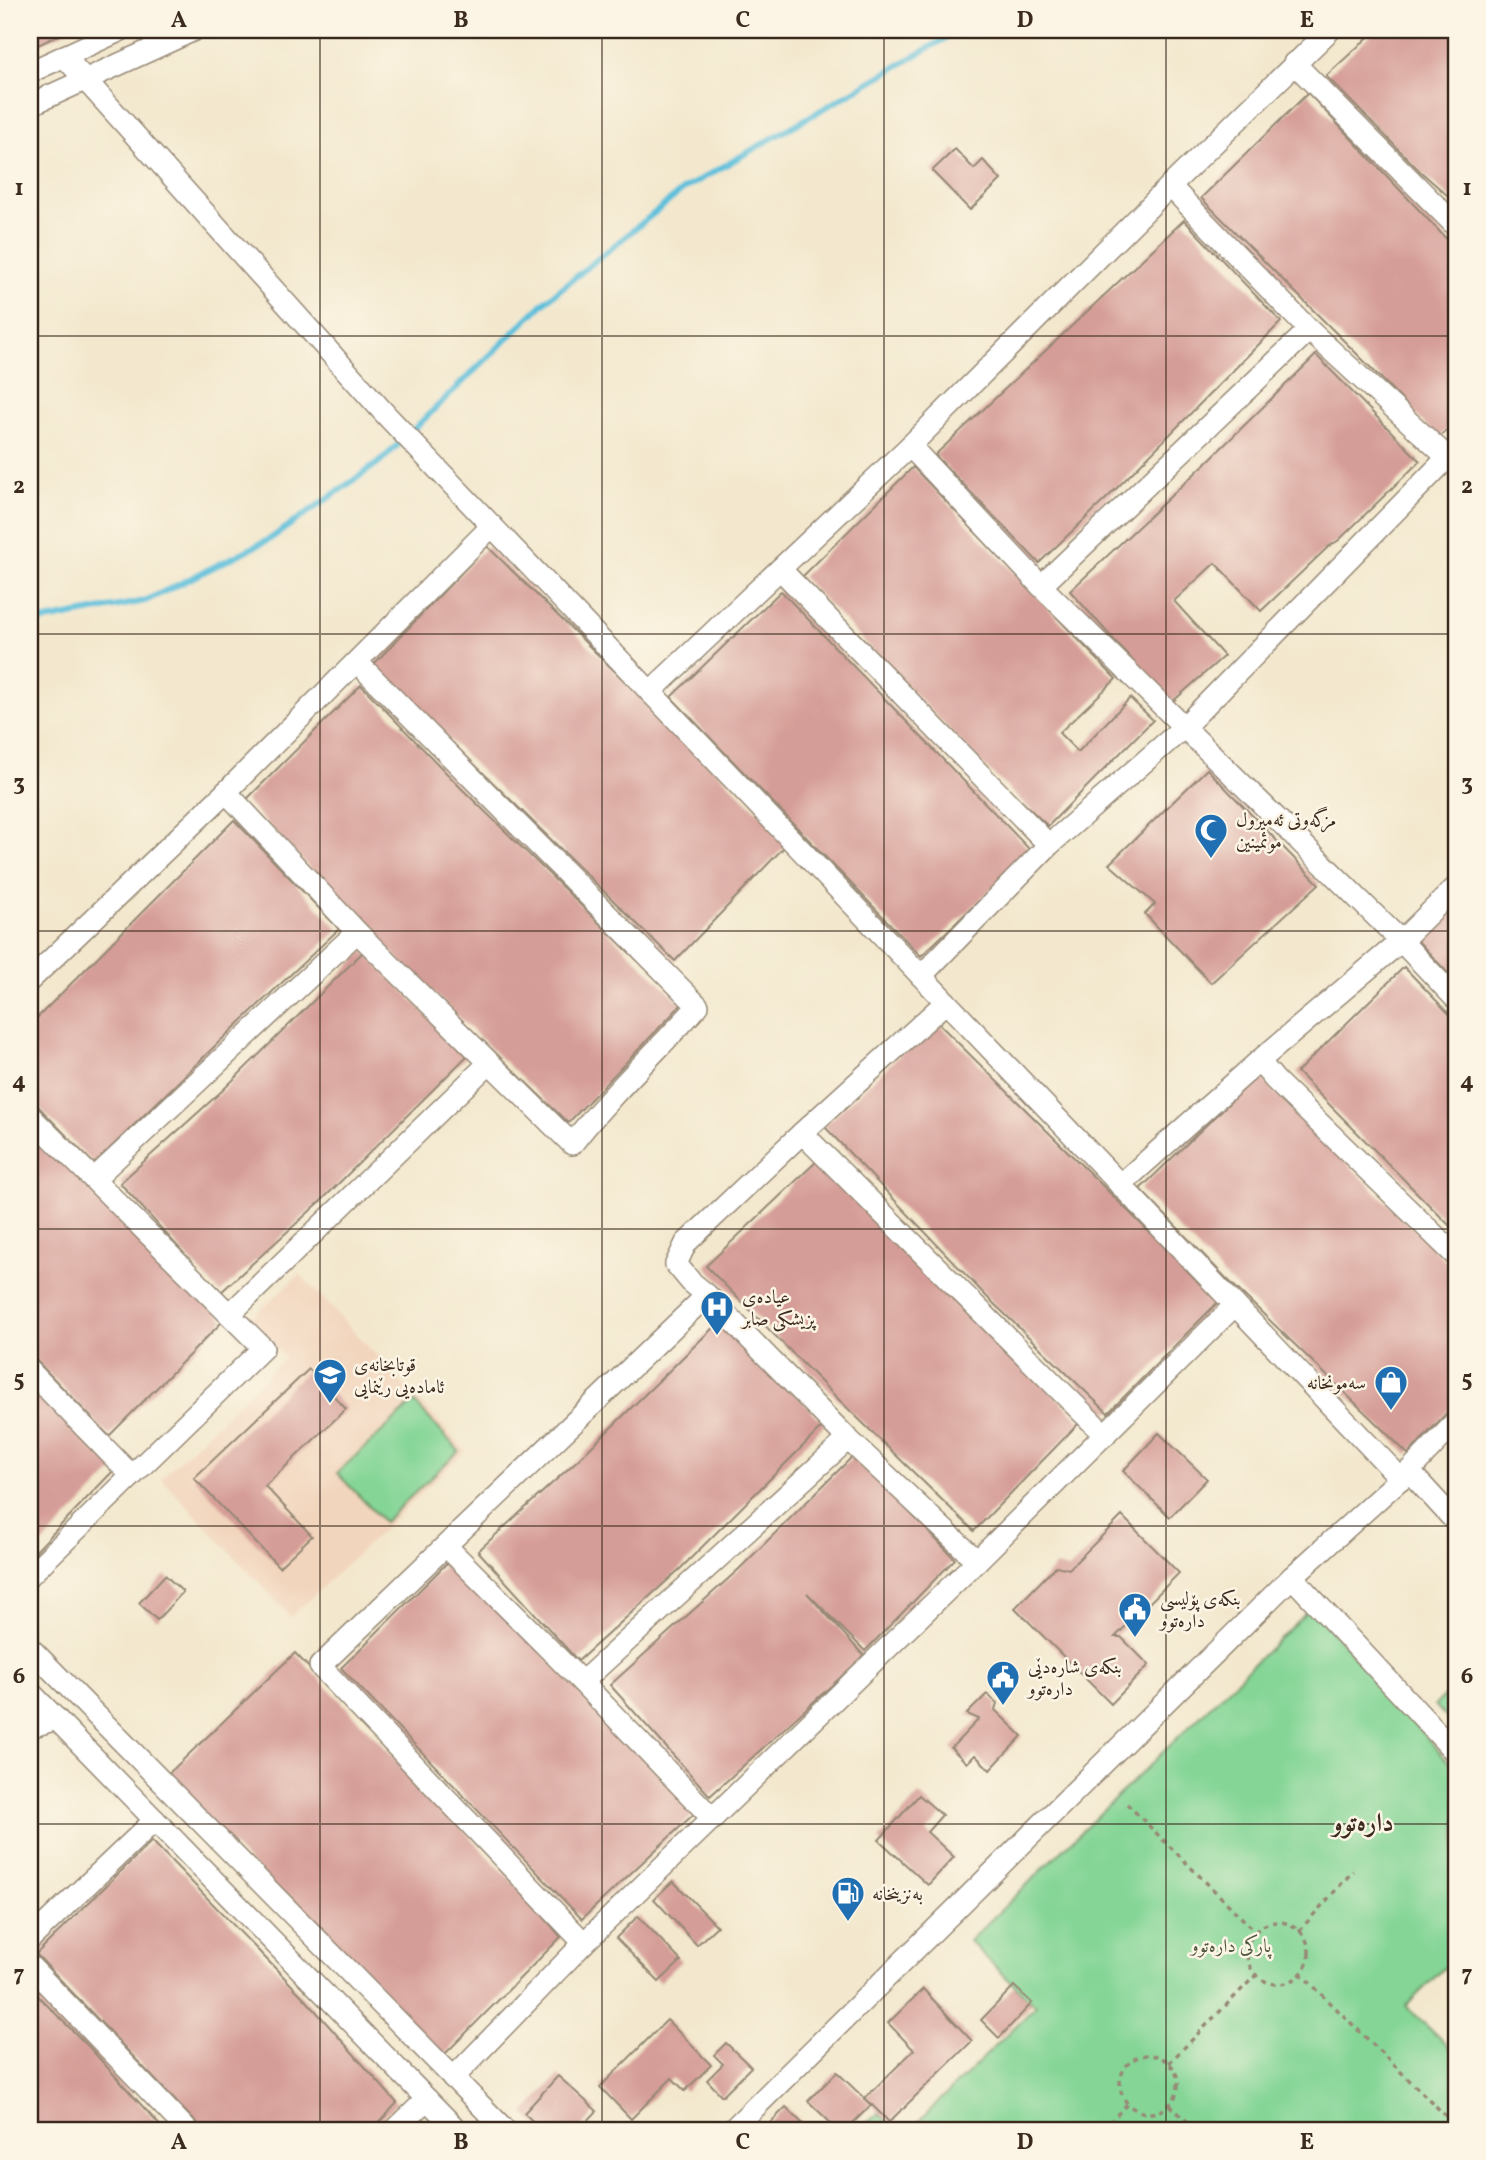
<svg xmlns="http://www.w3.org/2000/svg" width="1486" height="2160" viewBox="0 0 1486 2160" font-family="Vollkorn,Amiri,serif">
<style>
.built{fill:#f2d5bd}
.green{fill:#84d596;stroke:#60805a;stroke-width:2}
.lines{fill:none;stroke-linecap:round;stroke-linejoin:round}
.stream{stroke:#5cbfdb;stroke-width:6}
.building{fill:#d59d97}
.minor-casing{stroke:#978976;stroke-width:24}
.path{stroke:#978976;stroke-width:3.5;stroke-dasharray:5 5;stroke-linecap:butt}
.minor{stroke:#fff;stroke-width:21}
.grid{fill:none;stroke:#3b2a1e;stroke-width:2;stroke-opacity:0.55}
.labels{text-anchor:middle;stroke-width:5;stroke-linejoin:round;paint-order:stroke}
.poi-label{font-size:19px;fill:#3b2a1e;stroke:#fcf5e5;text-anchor:start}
.park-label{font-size:19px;fill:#4d553c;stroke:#fcf5e5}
.district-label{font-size:26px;font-weight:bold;fill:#3b2a1e;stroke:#fcf5e5}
.neatline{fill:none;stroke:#3b2a1e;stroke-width:2.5}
.grid-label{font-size:23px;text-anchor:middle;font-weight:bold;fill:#3b2a1e}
</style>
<rect width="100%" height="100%" fill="#fcf5e5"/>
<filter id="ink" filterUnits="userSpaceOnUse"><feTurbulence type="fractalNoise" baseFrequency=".0143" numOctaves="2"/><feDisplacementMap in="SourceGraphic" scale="14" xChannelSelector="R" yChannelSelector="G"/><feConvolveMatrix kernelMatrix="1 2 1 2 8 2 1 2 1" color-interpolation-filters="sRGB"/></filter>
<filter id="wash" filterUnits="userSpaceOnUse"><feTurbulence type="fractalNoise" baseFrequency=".00686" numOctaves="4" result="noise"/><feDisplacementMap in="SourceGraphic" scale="28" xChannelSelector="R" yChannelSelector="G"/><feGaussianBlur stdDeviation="1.57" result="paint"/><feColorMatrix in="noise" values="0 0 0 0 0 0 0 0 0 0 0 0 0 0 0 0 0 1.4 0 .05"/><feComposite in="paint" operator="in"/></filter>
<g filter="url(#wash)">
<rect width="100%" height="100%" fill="#f3e8ce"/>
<!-- built -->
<path class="built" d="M300,1274L466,1451L291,1617L161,1478L285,1358L250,1319Z"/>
<!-- green -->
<g class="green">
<path d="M414,1402L459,1451L384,1522L337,1473Z"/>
<path d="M1311,1608L1456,1770V1956L1406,2006L1456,2054V2130H910L1036,2006L969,1941Z"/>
<path d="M1456,1685V1729L1435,1705Z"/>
<path d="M879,2113L895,2130H858Z"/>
</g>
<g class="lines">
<!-- stream -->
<path class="stream" d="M30,623L145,601L270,539L381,461L547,300L684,189L960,30"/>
</g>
<g id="blocks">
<!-- building -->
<g class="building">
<path d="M30,30H69L30,49Z"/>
<path d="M1376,30H1456V203L1421,172L1326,76Z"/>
<path d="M1308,93L1456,249V422L1438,438L1379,376L1201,198Z"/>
<path d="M955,149L974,169L983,160L1001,180L970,210L932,171Z"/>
<path d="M1184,220L1281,322L1110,495L1039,563L935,455Z"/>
<path d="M1316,355L1420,461L1339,540L1328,547L1261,611L1215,563L1174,601L1224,656L1171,703L1070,591L1208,461Z"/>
<path d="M913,467L1116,679L1059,733L1078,752L1130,698L1153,720L1048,826L984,766L802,577Z"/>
<path d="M487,546L789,842L675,961L373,665Z"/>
<path d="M781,591L1031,851L921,956L671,697Z"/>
<path d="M361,685L461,788L682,1004L568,1123L384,945L245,801Z"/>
<path d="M1207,769L1319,884L1211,983L1145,914L1155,904L1109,864Z"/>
<path d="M234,820L339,929L217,1044L94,1164L30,1098V1025Z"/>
<path d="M1456,901V982L1416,939Z"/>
<path d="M364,951L467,1056L322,1200L220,1293L120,1183L223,1090Z"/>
<path d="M1404,967L1456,1021V1232L1297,1072Z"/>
<path d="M936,1021L1219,1301L1108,1413L986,1296L824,1126Z"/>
<path d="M1258,1075L1456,1271V1403L1408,1454L1225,1277L1140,1189Z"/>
<path d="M30,1127L224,1320L109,1436L30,1354Z"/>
<path d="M817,1161L1081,1421L974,1531L833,1394L706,1266Z"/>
<path d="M722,1319L825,1424L681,1568L578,1661L478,1551L581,1457Z"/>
<path d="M309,1369L346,1409L265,1486L312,1536L279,1567L194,1478Z"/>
<path d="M30,1385L115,1469L30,1557Z"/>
<path d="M1159,1433L1207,1479L1170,1517L1123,1471Z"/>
<path d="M854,1455L955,1559L865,1651L807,1593L864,1656L710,1796L610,1685L739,1569Z"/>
<path d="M1122,1516L1179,1573L1115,1637H1121L1149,1665L1111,1704L1015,1608L1056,1566L1069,1569Z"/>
<path d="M451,1559L696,1812L582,1919L341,1668Z"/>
<path d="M165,1575L183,1592L157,1620L139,1603Z"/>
<path d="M295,1653L528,1898L561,1937L439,2060L166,1776Z"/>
<path d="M987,1694L997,1703L995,1710L1022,1736L990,1770L975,1755L967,1763L951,1748L979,1719L967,1714Z"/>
<path d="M919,1795L942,1815L927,1832L954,1857L928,1885L879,1840Z"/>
<path d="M152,1841L306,2000L397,2103L372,2130H203L36,1954Z"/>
<path d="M673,1881L717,1926L697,1945L654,1899Z"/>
<path d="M638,1916L681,1961L659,1982L616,1938Z"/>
<path d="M1014,1986L1032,2003L999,2038L981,2020Z"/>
<path d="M30,1988L89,2047L164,2130H30Z"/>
<path d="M923,1989L972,2041L889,2122L865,2098L914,2050L888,2023Z"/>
<path d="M667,2020L711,2065L685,2091L672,2078L631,2119L600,2087Z"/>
<path d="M726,2043L751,2067L722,2096L707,2080L723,2064L714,2055Z"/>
<path d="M837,2072L871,2105L846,2130H838L808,2101Z"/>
<path d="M558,2076L597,2111L579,2130H542L524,2113Z"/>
<path d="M786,2107L809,2130H763Z"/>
</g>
</g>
</g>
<g filter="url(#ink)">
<use href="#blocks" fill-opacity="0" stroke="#978976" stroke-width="2"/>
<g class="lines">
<defs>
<g id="minor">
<path d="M64,56L387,416L1401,1479"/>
<path d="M1294,63L1456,226"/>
<path d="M30,72L121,30"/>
<path d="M30,105L194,30"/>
<path d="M1170,186L1309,330L1447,457"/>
<path d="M910,446L1041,586L1401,941L1456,999"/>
<path d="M780,569L1049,845"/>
<path d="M1041,586L1309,330"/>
<path d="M650,692L910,446L1170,186L1330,30"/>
<path d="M226,792L357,932L572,1144C610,1095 656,1052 698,1006L357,662"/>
<path d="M921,976L1049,845L1183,728L1456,449"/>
<path d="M30,980L226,792L492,526"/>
<path d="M946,1002L802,1133L686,1243L676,1264L691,1282L707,1295L848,1439L977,1561"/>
<path d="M1259,1061L1275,1080L1456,1256"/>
<path d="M30,1116L263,1348L30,1575"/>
<path d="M802,1133L1105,1435"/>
<path d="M95,1178L357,932"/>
<path d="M1120,1185L1259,1061L1401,941L1456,887"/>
<path d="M230,1314L489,1063"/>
<path d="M30,1371L132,1476"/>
<path d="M1409,1471L1456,1522"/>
<path d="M446,1546L582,1682L713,1819"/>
<path d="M1292,1577L1456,1753"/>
<path d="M30,1648L505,2130"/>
<path d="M582,1682L848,1439"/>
<path d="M30,1692L457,2130"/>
<path d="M30,1727L57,1719"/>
<path d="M30,1939L155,1820"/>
<path d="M584,1943L320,1666L707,1295"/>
<path d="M30,1966L187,2130"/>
<path d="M453,2078L584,1943L977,1561L1235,1305"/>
<path d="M395,2130L427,2099"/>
<path d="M732,2130L1292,1577L1409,1471L1456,1422"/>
</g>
</defs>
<!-- minor casing -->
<use href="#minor" class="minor-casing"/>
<!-- path -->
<g class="path">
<path d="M1127,1804L1255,1931"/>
<circle cx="1278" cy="1953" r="31"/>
<path d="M1299,1931L1353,1871"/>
<path d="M1300,1973L1456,2126"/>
<circle cx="1149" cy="2084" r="29"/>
<path d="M1169,2063L1256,1975"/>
<path d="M1170,2105L1196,2130"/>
<path d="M1103,2130L1127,2104"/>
</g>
<!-- minor -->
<use href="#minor" class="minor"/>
</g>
</g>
<!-- grid -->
<path class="grid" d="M320,30V2130M602,30V2130M884,30V2130M1166,30V2130M30,336H1456M30,634H1456M30,931H1456M30,1229H1456M30,1526H1456M30,1824H1456"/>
<!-- icons -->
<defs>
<symbol id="mosque-pin" viewBox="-11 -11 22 30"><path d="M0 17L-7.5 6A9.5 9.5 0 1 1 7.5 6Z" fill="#1f6fb2" stroke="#fcf5e5"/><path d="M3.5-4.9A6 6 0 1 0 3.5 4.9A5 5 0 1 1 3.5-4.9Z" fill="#fff"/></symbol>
<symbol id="hospital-pin" viewBox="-11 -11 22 30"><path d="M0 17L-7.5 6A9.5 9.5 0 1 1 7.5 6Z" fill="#1f6fb2" stroke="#fcf5e5"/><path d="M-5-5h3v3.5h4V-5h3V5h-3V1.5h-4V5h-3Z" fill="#fff"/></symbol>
<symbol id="school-pin" viewBox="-11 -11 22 30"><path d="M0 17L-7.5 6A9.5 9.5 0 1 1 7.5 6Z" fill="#1f6fb2" stroke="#fcf5e5"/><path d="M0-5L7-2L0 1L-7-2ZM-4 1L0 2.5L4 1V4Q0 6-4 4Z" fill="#fff"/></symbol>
<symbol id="shop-pin" viewBox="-11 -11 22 30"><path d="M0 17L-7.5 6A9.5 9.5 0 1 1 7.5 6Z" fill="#1f6fb2" stroke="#fcf5e5"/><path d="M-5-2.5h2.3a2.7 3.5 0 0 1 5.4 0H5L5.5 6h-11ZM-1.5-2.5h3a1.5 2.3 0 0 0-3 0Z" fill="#fff"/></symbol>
<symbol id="civic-pin" viewBox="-11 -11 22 30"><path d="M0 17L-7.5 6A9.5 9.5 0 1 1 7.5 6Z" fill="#1f6fb2" stroke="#fcf5e5"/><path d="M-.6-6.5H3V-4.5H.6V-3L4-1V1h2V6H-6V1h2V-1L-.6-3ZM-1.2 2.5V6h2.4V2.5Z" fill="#fff"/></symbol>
<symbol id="fuel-pin" viewBox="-11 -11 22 30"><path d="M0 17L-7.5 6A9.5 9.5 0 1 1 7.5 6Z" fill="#1f6fb2" stroke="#fcf5e5"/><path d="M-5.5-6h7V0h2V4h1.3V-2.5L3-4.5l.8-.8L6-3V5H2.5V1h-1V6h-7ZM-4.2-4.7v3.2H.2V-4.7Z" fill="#fff"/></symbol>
</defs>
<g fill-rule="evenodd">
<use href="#mosque-pin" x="1192" y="811" width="38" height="52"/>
<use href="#hospital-pin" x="698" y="1288" width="38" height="52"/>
<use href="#school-pin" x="311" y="1356" width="38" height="52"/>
<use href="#shop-pin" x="1372" y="1363" width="38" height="52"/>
<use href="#civic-pin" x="1116" y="1590" width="38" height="52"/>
<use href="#civic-pin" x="984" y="1658" width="38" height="52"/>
<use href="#fuel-pin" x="829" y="1874" width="38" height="52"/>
</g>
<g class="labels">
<!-- poi labels -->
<g class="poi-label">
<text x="1236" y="826">مزگەوتی ئەمیرول<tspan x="1236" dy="22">موئمینین</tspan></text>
<text x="742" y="1303">عیادەی<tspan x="742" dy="22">پزیشکی صابر</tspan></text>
<text x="354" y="1371">قوتابخانەی<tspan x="354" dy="22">ئامادەیی رێنمایی</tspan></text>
<text x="1366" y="1389" text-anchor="end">سەمونخانە</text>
<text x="1160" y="1605">بنکەی پۆلیسی<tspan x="1160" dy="22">دارەتوو</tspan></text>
<text x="1028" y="1673">بنکەی شارەدێی<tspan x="1028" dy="22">دارەتوو</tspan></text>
<text x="872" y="1900">بەنزینخانە</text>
</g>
<!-- park labels -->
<g class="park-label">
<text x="1231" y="1952">پارکی دارەتوو</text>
</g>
<!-- district labels -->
<g class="district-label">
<text x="1363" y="1831">دارەتوو</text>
</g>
</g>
<!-- margin -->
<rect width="1486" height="2160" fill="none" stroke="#fcf5e5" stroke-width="77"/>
<rect x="38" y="38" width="1410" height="2084" class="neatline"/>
<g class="grid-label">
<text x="179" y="27">A</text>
<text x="461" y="27">B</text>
<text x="743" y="27">C</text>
<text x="1025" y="27">D</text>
<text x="1307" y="27">E</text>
<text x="19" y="195">1</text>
<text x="1467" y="195">1</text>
<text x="19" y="493">2</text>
<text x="1467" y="493">2</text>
<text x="19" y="790">3</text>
<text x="1467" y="790">3</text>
<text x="19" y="1088">4</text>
<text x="1467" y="1088">4</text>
<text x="19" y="1386">5</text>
<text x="1467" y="1386">5</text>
<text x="19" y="1683">6</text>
<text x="1467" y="1683">6</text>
<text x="19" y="1981">7</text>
<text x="1467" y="1981">7</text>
<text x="179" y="2149">A</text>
<text x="461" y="2149">B</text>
<text x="743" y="2149">C</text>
<text x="1025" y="2149">D</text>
<text x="1307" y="2149">E</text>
</g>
</svg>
